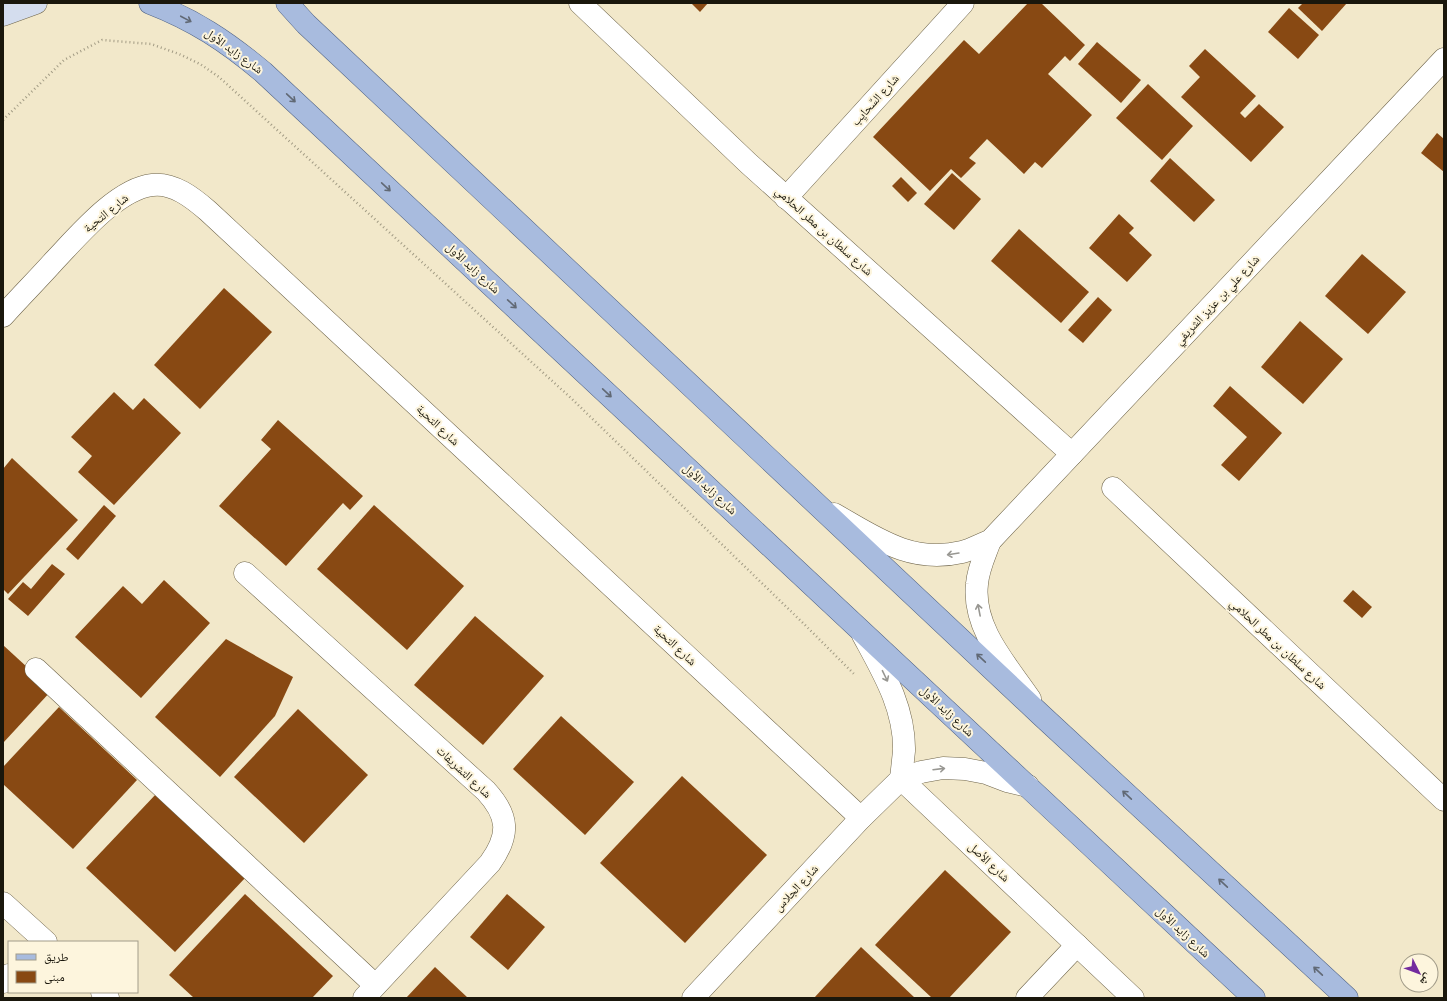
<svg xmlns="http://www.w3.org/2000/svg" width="1447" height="1001" viewBox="0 0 1447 1001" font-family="'Nunito Sans','Noto Naskh Arabic',sans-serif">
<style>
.building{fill:#884913}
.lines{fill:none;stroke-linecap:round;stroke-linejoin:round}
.street-casing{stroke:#6e644a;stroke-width:23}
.secondary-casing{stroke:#6e644a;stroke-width:23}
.primary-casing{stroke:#516486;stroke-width:23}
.path{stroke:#a29b84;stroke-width:2.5;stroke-dasharray:1 3;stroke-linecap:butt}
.street{stroke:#fff;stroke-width:22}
.secondary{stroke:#d4ddee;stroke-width:22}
.primary{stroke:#a8bbde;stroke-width:22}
.oneway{stroke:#616975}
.oneway2{stroke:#989792}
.labels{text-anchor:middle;stroke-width:4;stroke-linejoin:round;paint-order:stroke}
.street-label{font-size:12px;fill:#1a170c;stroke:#fdf5dd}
</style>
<rect width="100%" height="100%" fill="#f2e8ca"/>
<!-- building -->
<g class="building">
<path d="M691,3H708L700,12Z"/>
<path d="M1028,3H1041L1085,45L1070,61L1065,56L1048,74L1092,115L1042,168L1035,162L1024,174L987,139L969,158L976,163L961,178L951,169L930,191L873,137L964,40L979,54Z"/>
<path d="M1303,3H1347L1322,31L1298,8Z"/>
<path d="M1289,8L1319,35L1298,59L1268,32Z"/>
<path d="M1097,42L1141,80L1121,103L1078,64Z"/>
<path d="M1205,49L1256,96L1240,113L1245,118L1259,104L1284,127L1251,162L1181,97L1200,77L1189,66Z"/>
<path d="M1148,84L1193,126L1162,160L1116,118Z"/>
<path d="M1437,133L1444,139V172L1421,153Z"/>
<path d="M1170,158L1215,200L1194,222L1150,181Z"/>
<path d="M952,173L981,199L954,230L924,204Z"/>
<path d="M901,177L917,193L908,202L892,186Z"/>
<path d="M1119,214L1134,228L1129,233L1152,255L1127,282L1089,248Z"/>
<path d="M1019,229L1089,292L1061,323L991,261Z"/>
<path d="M1362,254L1406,292L1368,334L1325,296Z"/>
<path d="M224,288L272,332L200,409L154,365Z"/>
<path d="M1098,297L1112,310L1083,343L1068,330Z"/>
<path d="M1300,321L1343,359L1303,404L1261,367Z"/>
<path d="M1230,386L1282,433L1239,481L1221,465L1247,437L1213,406Z"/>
<path d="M114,392L133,410L144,398L181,433L114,505L78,472L92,456L71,437Z"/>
<path d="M278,420L363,496L350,510L343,503L286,566L219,506L271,449L261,440Z"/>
<path d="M12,458L78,520L8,594L3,589V469Z"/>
<path d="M104,505L116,516L78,560L66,549Z"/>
<path d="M374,505L464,586L407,650L317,569Z"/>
<path d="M52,564L65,574L28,616L8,599L23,582L31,589Z"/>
<path d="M164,580L210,623L141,698L75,637L123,586L142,604Z"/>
<path d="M1353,590L1372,607L1362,618L1343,601Z"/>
<path d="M475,616L544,676L483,745L414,685Z"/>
<path d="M226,639L293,677L275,716L220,777L155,717Z"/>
<path d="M3,645L52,690L3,743Z"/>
<path d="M59,707L137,780L73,849L3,784V767Z"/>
<path d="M298,709L368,775L304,843L234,777Z"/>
<path d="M561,716L634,782L585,835L513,769Z"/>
<path d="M682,776L767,855L685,943L600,863Z"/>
<path d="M157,793L246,877L175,952L86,868Z"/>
<path d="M945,870L1011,932L949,998H932L875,945Z"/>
<path d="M245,894L333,976L312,998H194L169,975Z"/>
<path d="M507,894L545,927L508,970L470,937Z"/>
<path d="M861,947L915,998H814Z"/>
<path d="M435,967L468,998H406Z"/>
</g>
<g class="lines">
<defs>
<g id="street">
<path d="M580,3L748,163L1072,454"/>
<path d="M786,198L963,3"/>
<path d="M3,316C20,297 38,279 55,260C78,236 117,189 152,185C173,182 193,198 208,211L861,818"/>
<path d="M1113,488L1444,800"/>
<path d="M834,514C876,538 911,564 962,552C971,550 981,544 990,541L1444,59"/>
<path d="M990,541C985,555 978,569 977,584C972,628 1007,665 1030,699"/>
<path d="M245,573L486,791C509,816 510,835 490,863L364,998"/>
<path d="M863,635C883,672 905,708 904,751C903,760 902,770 901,779"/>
<path d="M36,669L375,985"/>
<path d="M901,779L1133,998"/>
<path d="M3,903L46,942"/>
<path d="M3,982L9,975"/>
<path d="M102,992L108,998"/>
<path d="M693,998L861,818L901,779L921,772L943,768L965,769L986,773L1007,781L1028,786"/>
<path d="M1027,998L1077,945"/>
</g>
<path id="secondary" d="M3,15L36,3"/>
<g id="primary">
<path d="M150,3C194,20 226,41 263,72L1254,998"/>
<path d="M287,3L306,24L1041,715L1347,998"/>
</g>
</defs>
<!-- street casing -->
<use href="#street" class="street-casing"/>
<!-- secondary casing -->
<use href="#secondary" class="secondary-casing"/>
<!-- primary casing -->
<use href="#primary" class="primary-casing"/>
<!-- path -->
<path class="path" d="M3,120L64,60L102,40L151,44L179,54L200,64L219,77L572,399L803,623L854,674"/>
<!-- street -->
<use href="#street" class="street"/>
<!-- secondary -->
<use href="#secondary" class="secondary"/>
<!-- primary -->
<use href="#primary" class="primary"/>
</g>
<!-- one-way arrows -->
<defs><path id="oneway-shaft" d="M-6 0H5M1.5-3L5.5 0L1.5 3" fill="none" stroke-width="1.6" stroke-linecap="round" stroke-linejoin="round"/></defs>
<g class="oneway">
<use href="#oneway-shaft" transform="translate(186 19) rotate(28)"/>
<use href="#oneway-shaft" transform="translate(291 98) rotate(43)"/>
<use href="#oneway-shaft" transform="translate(386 187) rotate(43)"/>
<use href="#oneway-shaft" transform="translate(512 304) rotate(43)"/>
<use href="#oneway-shaft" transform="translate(607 393) rotate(43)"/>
<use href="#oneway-shaft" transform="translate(981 658) rotate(-137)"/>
<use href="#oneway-shaft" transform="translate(1127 795) rotate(-137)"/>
<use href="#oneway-shaft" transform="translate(1223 883) rotate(-137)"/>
<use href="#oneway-shaft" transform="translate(1318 971) rotate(-137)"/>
</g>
<g class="oneway2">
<use href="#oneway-shaft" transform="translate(953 554) rotate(171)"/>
<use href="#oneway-shaft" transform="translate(979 610) rotate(-101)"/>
<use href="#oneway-shaft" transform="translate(885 676) rotate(64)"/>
<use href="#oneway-shaft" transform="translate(939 769) rotate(-7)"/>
</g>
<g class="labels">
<!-- street labels -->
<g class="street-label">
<text transform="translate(234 51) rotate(36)" y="4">شارع زايد الأول</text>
<text transform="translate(875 100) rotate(-48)" y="4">شارع السَّحايِب</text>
<text transform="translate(106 213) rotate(-39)" y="4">شارع التحية</text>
<text transform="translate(824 231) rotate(42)" y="4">شارع سلطان بن مطر الحلامي</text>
<text transform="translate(473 268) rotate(43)" y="4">شارع زايد الأول</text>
<text transform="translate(1217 300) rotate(-47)" y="4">شارع علي بن عزيز الشريفي</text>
<text transform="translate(438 425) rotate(43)" y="4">شارع التحية</text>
<text transform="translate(710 489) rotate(43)" y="4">شارع زايد الأول</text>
<text transform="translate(1278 644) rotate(43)" y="4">شارع سلطان بن مطر الحلامي</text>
<text transform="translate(675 645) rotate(43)" y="4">شارع التحية</text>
<text transform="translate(947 711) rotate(43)" y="4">شارع زايد الأول</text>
<text transform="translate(464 772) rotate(43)" y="4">شارع التشريفات</text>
<text transform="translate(989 862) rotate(43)" y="4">شارع الأصل</text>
<text transform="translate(796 888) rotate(-47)" y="4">شارع الجلاس</text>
<text transform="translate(1183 932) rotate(43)" y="4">شارع زايد الأول</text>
</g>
</g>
<!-- border -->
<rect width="1447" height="1001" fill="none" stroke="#1a170c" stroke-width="8"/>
<!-- legend -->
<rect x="8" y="941" width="130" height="52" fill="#fdf5dd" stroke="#a29c89"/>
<rect x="16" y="954" width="20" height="6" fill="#a8bbde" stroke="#a29c89"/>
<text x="44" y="961" font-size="12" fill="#1a170c">طريق</text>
<rect x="16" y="971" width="20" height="12" fill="#884913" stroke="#a29c89"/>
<text x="44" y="981" font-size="12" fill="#1a170c">مبنى</text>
<!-- north arrow -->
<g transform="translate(1419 973) rotate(132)"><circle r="19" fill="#fdf5dd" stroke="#a29c89"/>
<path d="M0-3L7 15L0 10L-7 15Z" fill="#732b9e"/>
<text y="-6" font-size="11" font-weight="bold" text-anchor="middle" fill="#1a170c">ش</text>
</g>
</svg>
